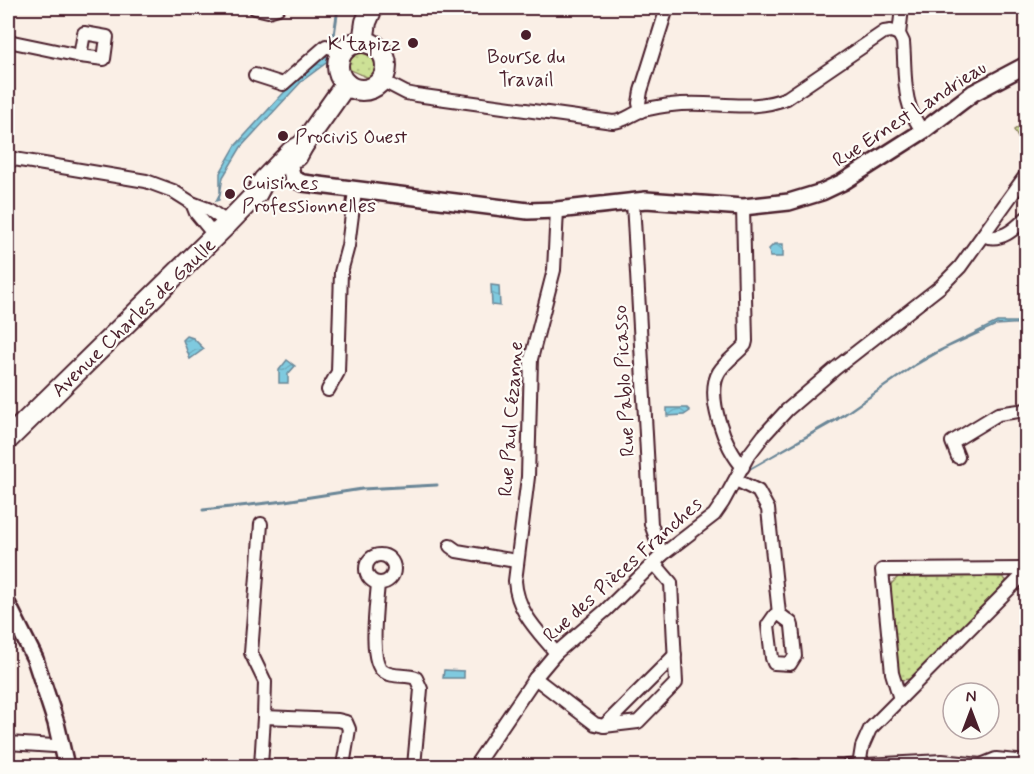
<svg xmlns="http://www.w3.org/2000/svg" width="1034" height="774" viewBox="0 0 1034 774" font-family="Mynerve,sans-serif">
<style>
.grass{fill:url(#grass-dots);stroke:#8c8060;stroke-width:1.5}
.water{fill:url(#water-waves);stroke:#6a8697;stroke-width:1.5}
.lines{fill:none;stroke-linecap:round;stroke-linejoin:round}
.stream{stroke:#6a8697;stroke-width:3}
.minor-casing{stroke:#4a1f2b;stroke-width:16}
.tertiary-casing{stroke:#4a1f2b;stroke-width:20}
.primary-casing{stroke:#4a1f2b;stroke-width:24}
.minor{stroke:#fdfcf7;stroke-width:12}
.tertiary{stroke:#fdfcf7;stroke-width:15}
.primary{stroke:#fdfcf7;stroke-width:20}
.poi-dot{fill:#4a1f2b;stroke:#fdfcf7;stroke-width:2}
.labels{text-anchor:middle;stroke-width:4.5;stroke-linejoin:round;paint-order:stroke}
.poi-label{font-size:20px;fill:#4a1f2b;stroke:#fdfcf7;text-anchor:start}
.street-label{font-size:20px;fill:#4a1f2b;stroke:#fdfcf7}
</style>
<defs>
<pattern id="grass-dots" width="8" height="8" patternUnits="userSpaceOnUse" patternTransform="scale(1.5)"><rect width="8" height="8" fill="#cde196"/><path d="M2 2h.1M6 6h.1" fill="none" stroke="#b2c181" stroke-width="1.8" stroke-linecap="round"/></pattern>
<pattern id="water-waves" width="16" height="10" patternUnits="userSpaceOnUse" patternTransform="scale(1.5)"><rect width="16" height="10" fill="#7fcadf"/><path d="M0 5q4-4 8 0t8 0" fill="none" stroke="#6fadc0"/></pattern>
</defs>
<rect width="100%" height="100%" fill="#faefe6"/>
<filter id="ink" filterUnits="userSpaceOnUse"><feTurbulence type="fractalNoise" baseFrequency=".0167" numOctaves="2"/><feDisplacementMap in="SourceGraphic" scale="12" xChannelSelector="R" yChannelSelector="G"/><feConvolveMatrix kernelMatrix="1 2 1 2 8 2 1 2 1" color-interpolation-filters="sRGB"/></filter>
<g filter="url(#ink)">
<!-- grass -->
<g class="grass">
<path d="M363,53C373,56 376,60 376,70L369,78L348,69C349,59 353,54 363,53Z"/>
<path d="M1026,122V153L1014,130Z"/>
<path d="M974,573L983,576L1002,577L1006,580L1005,584L910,679L901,680L895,674L888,587L901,574Z"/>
</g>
<!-- water -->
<g class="water">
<path d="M323,55L328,57L326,63L302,81L241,147L223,177L219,200L216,201L220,193V173L236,145L289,87L317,64Z"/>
<path d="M774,244H783V257H770L769,249Z"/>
<path d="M491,285L499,286L500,306L492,305Z"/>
<path d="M997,322H1026V323L996,325L944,349L916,365L837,420L748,470L844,414L926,357Z"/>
<path d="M187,336L193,338L204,349L190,359L183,340Z"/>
<path d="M287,360L295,366L288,374V383H279V370Z"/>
<path d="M667,408H687L690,411L684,415L667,416Z"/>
<path d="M444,670L464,671V678H443Z"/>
</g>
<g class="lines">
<!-- stream -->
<g class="stream">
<path d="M334,35L338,8"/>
<path d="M203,510L285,501L362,489L437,485"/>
</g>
<defs>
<g id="minor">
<path d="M255,8L268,11L278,8"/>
<path d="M902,8L899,34L903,42C906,74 901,105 923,131"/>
<path d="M8,41L80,56L104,59L107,37L84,33L80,56"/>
<path d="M255,75L283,84L326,46L342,52"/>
<path d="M381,80L406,93L416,95L613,122C626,121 631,114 643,110C652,108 662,106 671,105C711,99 747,114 787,98L884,32L891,31L899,34"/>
<path d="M641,111L639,103L641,91L667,8"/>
<path d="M8,158L146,181L173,191L192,203L208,209L228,223"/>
<path d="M633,202L651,524L662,555"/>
<path d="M192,203L196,213L215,236"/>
<path d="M983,235C1000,243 1015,229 1026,218"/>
<path d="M328,390L338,372L341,272L348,246L355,191"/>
<path d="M958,457L952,442L998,414L1026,410"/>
<path d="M743,467C725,449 705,395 719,372C725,362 737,354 745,345L746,341L743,207"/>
<path d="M736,480L758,491L768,509L779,614"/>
<path d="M261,524L251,653L265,682L264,717"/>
<path d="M450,546L457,551L516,561"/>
<circle cx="380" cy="569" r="14"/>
<path d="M378,583C377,601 368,660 383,671C392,678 406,674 416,678L421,689L414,766"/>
<path d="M779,614L791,623L792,626L795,656L790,664L774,663L772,658L768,625L775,615Z"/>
<path d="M556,653C538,631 517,612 515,581L528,477L531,359L554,270L557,210"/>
<path d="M535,678L595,724L604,726L638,722L676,683L671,583L654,563"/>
<path d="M900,699L892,673L882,570L1026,569"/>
<path d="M604,726L675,655"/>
<path d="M8,743L54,746L61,744"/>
<path d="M261,766L264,717L338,720L346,722L349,729L343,766"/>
<path d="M475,766L535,678L556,653L606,610L662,555L714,515L723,502L748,456L764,435L787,410L836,368L941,286L960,267L1026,175"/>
<path d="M795,766H796"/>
<path d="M847,766L942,761L981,765L996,759L1026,762"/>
<path d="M859,766L862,747L870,729L1026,572"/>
</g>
<g id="tertiary">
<path d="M290,166L293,179L303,183L528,211L557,210L646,200L743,207L789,202L822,192L843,182L923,131L973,93L1026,65"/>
<path d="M8,605L35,659L56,723L66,766"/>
</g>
<g id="primary">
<path d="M363,42L366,22L372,8"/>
<circle cx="362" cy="66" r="24"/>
<path d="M297,156L303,145L346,84"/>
<path d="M8,439L228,223L257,193L264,180L291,152L303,145"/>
</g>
</defs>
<!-- minor casing -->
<use href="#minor" class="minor-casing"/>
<!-- tertiary casing -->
<use href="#tertiary" class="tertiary-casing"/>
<!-- primary casing -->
<use href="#primary" class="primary-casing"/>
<!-- minor -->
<use href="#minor" class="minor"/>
<!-- tertiary -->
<use href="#tertiary" class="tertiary"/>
<!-- primary -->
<use href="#primary" class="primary"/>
</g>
</g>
<!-- markers -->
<g class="poi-dot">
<circle cx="526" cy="35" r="6"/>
<circle cx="413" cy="43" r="6"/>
<circle cx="283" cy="136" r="6"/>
<circle cx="230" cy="194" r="6"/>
</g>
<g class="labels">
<!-- poi labels -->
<g class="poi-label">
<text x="401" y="50" text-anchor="end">K'tapizz</text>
<text x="526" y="63" text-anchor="middle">Bourse du<tspan x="526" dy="23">Travail</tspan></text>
<text x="295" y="143">Procivis Ouest</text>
<text x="242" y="189">Cuisines<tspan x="242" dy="23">Professionnelles</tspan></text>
</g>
<!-- street labels -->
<g class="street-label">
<text transform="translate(909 113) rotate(-33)" y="7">Rue Ernest Landrieau</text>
<text transform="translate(133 317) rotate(-44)" y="7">Avenue Charles de Gaulle</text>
<text transform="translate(623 381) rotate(-93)" y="7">Rue Pablo Picasso</text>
<text transform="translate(510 419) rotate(-86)" y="7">Rue Paul Cézanne</text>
<text transform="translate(622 569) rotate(-42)" y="7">Rue des Pièces Franches</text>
</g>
</g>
<!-- margin -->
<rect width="1034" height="774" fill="none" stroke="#fdfcf7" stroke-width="30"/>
<rect x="15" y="15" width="1004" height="744" fill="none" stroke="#4a1f2b" stroke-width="2" filter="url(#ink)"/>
<!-- north arrow -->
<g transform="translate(971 711)"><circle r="28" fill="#fdfcf7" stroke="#b5a4a5" stroke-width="1.5"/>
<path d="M0-4.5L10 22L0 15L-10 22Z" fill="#4a1f2b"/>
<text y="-9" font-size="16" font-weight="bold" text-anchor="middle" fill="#4a1f2b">N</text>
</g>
</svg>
